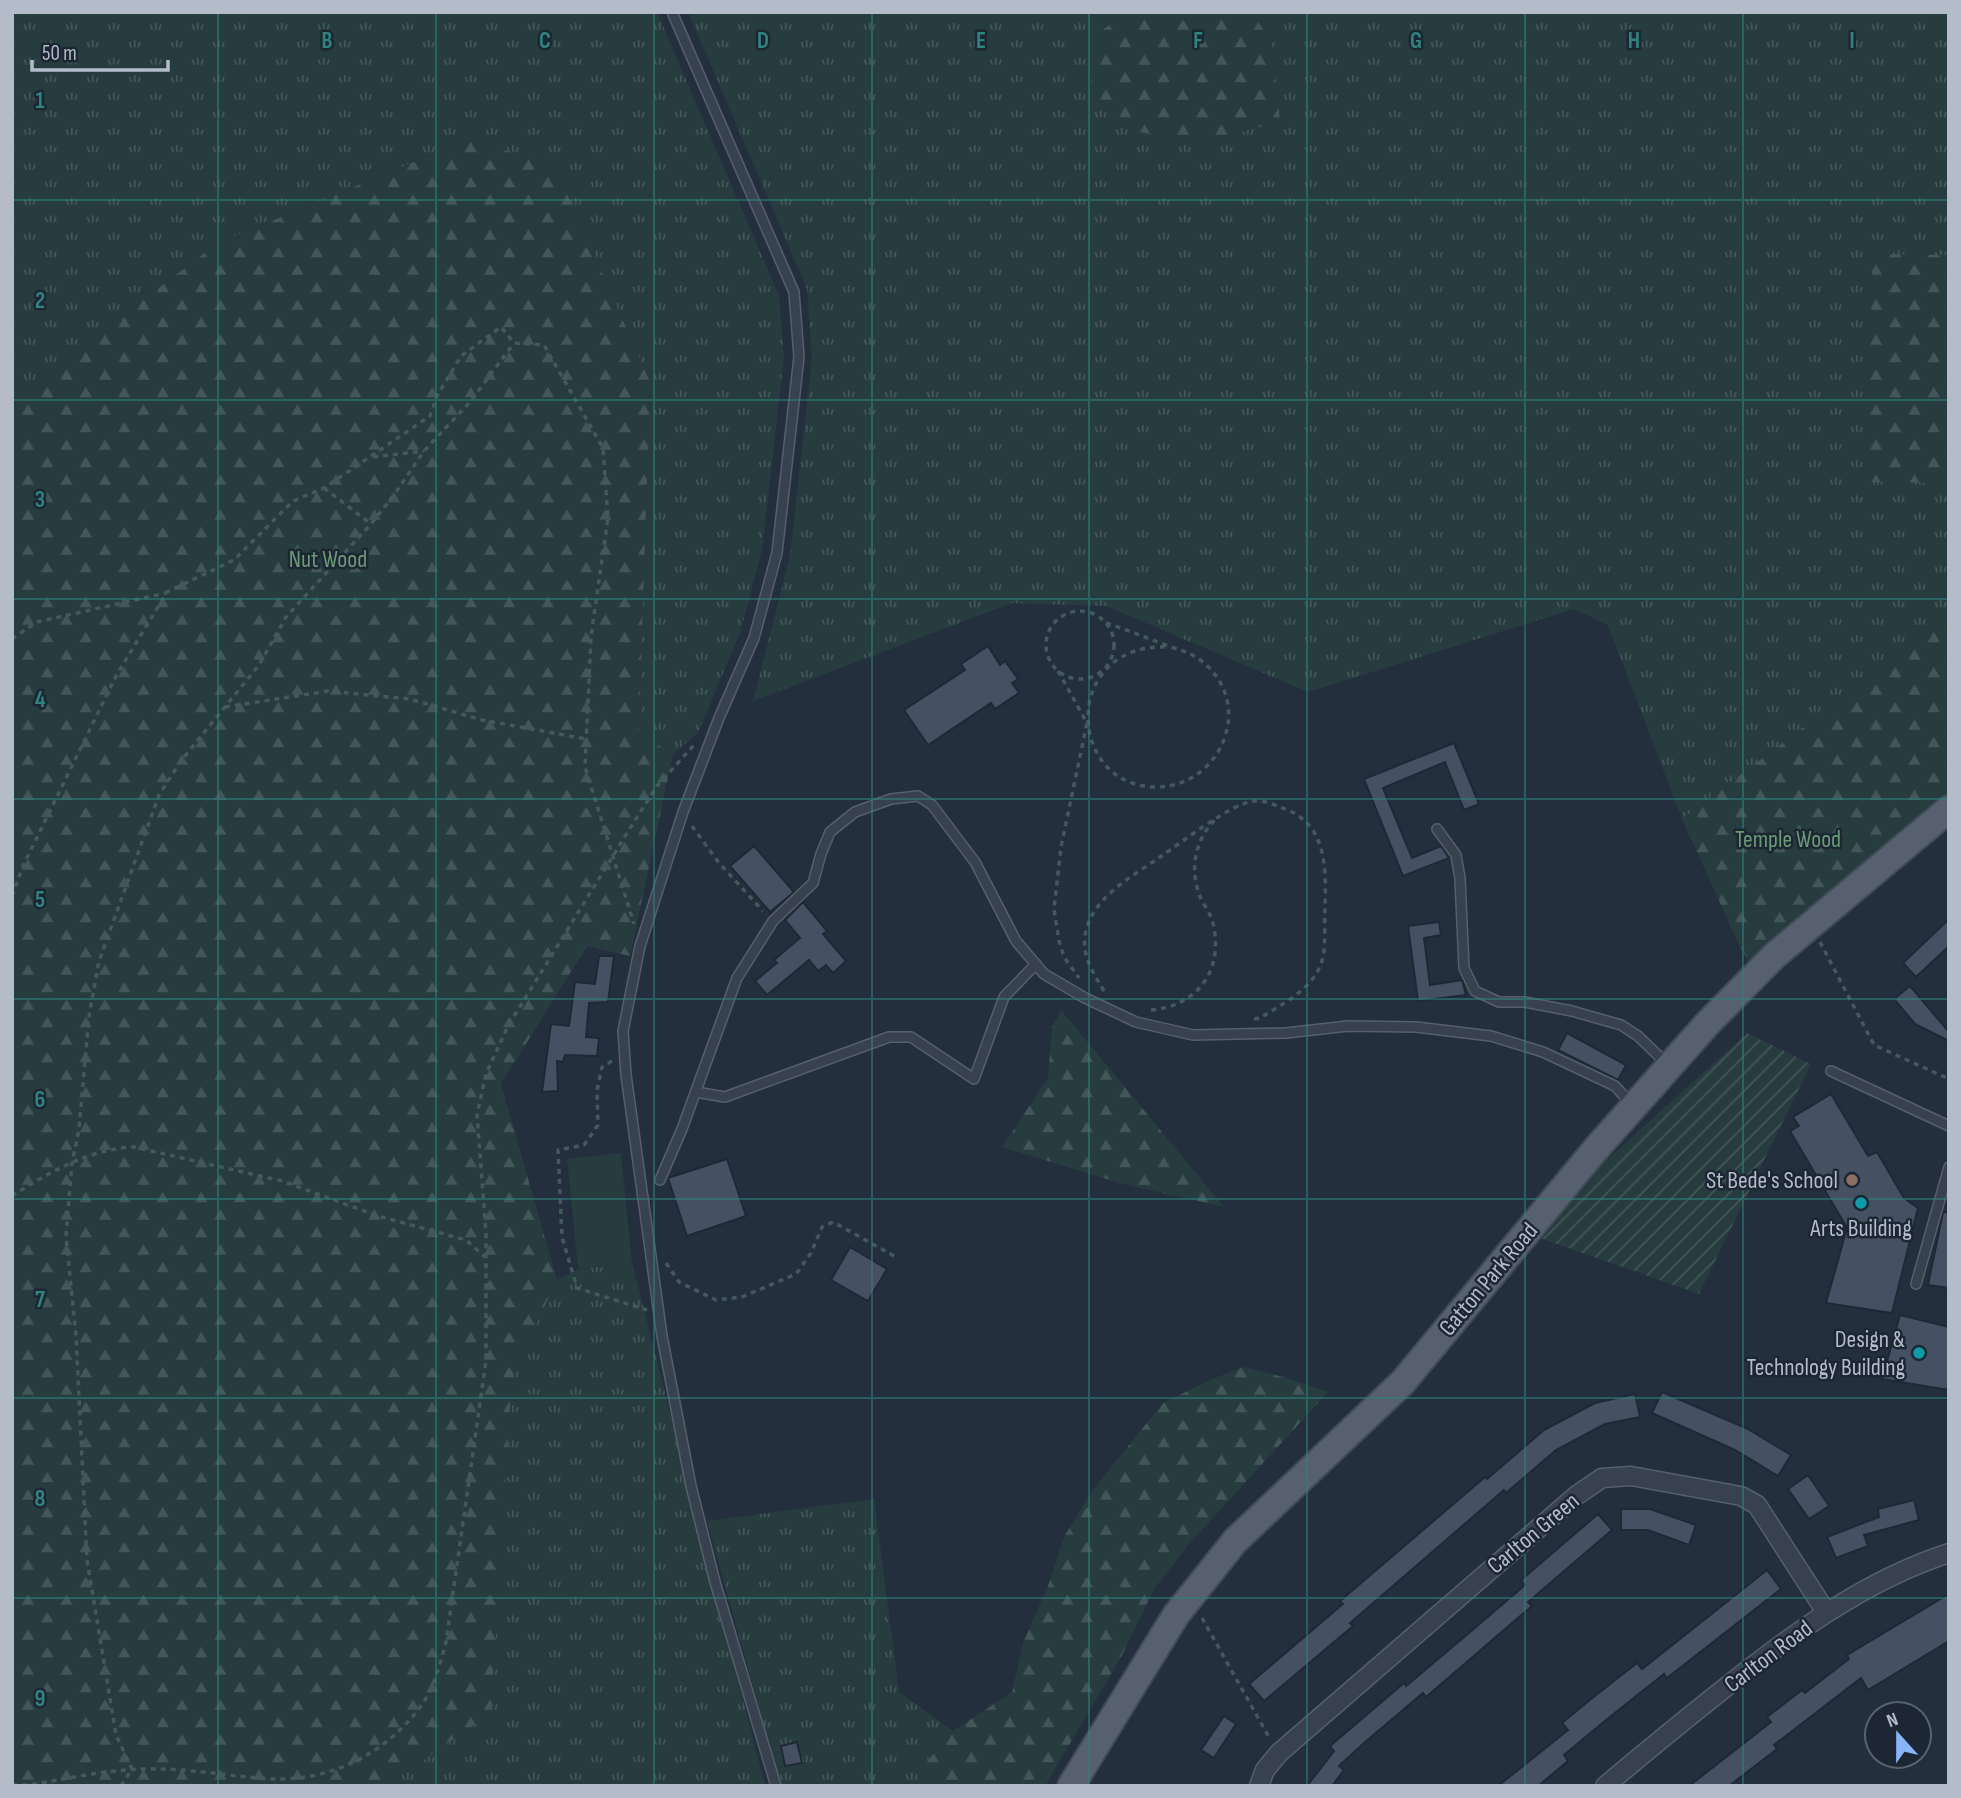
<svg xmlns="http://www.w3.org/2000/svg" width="1961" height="1798" viewBox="0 0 1961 1798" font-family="'Sofia Sans Condensed',sans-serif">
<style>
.grass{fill:url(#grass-tufts)}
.forest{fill:url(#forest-firs)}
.garden{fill:url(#garden-furrows)}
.pitch{fill:#263c3f}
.building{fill:#455162;stroke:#1f2835;stroke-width:2}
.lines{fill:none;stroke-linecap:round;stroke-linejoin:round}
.lane-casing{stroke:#565f6c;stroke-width:12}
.street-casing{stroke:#565f6c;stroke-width:21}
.primary-casing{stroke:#414a57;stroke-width:30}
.path{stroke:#44595c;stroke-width:3.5;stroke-dasharray:5 5;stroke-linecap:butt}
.lane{stroke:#38414e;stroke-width:9}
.street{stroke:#38414e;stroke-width:18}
.primary{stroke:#56606e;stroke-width:26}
.grid{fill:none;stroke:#308480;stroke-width:2;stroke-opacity:0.55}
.education-dot{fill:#8d6e63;stroke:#1d2633;stroke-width:2.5}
.culture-dot{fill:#0f9aa8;stroke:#1d2633;stroke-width:2.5}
.labels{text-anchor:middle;stroke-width:5;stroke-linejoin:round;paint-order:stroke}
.park-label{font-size:24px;fill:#6b9a76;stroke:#1d2633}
.poi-label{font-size:24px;fill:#b4bcc9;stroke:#1d2633;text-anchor:end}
.street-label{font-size:24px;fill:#b4bcc9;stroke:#1d2633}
.grid-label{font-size:23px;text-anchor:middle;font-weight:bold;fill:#308480;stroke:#1d2633;stroke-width:5;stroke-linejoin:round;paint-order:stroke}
</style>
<defs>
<pattern id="grass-tufts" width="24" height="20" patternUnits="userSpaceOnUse" patternTransform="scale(1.75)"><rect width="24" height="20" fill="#263c3f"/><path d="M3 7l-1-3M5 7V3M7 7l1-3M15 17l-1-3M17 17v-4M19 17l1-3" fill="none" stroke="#435659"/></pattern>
<pattern id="forest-firs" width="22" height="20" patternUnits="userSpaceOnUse" patternTransform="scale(1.75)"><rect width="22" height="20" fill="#263c3f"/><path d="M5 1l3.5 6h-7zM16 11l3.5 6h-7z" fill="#435659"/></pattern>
<pattern id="garden-furrows" width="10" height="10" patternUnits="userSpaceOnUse" patternTransform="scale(1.75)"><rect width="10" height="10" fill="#263c3f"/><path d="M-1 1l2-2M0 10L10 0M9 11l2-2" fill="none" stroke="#435659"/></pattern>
</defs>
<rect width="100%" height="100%" fill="#242f3e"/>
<!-- grass -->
<g class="grass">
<path d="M12,12H657L779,296L784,357L762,550L740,633L698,733L673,754L639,735L650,382L467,140L216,244L12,400Z"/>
<path d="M688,12H1949V617L1682,819L1608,625L1574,609L1308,692L1106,606L1012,603L753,701L790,556L812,358L807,289Z"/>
<path d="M632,1263L765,1786H386L491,1713L512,1375L557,1280L578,1269Z"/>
<path d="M874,1499L899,1692L953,1731L925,1764L918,1786H781L707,1521Z"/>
</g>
<!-- forest -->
<g class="forest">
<path d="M1130,12H1252L1272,44L1280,122L1194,144L1113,126L1091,84L1093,36Z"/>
<path d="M467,140L554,164L650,382L639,734L673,754L630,956L587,946L501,1084L557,1280L512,1375L491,1713L386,1786H12V400L216,244Z"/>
<path d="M1873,254L1949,255V483L1866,482Z"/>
<path d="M1949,617V809L1757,974L1740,947L1682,819Z"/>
<path d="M1061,1010L1224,1207L1123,1184L1002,1147L1048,1078L1052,1028Z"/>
<path d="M1243,1367L1287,1378L1328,1392L1189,1544L1154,1589L1121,1657L1045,1786H918L925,1764L953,1731L1012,1692L1023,1643L1048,1586L1064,1537L1092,1491L1163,1403L1210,1380Z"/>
</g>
<!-- garden -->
<path class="garden" d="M1747,1033L1811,1064L1699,1294L1526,1233Z"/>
<!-- pitch -->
<path class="pitch" d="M621,1153L632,1263L578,1269L567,1159Z"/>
<!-- building -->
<g class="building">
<path d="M988,646L1000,665L1005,661L1018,679L1012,683L1019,693L995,709L991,703L928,745L904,710L965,670L961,664Z"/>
<path d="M1454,743L1479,804L1464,810L1445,762L1383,788L1412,858L1441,846L1449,858L1403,876L1364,779Z"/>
<path d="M754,846L794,892L770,912L730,866Z"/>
<path d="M803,902L827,931L823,934L846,961L833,973L826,965L818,971L809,960L767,995L755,981L777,963L774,960L800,938L785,920Z"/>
<path d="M1949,919V946L1916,977L1903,963Z"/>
<path d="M1439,922L1441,935L1424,938L1430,985L1462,980L1466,995L1418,1001L1408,926Z"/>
<path d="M599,956H614L608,1002L589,1003L586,1037L599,1038L597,1056L565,1055L563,1062L557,1061L558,1091L542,1092L551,1024L569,1026L575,982L595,984Z"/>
<path d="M1910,986L1949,1032V1041L1915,1024L1894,999Z"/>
<path d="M1567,1033L1626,1065L1618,1080L1558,1050Z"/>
<path d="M1831,1094L1868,1156L1877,1152L1904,1198L1918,1208L1892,1313L1826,1303L1847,1228L1790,1131L1799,1126L1793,1117Z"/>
<path d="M727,1159L746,1216L687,1236L668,1178Z"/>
<path d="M1943,1212L1949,1213V1288L1928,1285Z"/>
<path d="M850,1247L887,1269L868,1301L831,1280Z"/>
<path d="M1900,1315L1949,1327V1390L1882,1379Z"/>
<path d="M1662,1392L1748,1429L1791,1455L1778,1476L1735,1450L1652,1413Z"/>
<path d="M1635,1394L1640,1417L1605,1424L1556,1450L1506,1493L1504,1490L1350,1623L1353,1626L1264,1701L1249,1684L1343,1604L1340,1601L1485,1477L1487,1479L1544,1430L1595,1403Z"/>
<path d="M1808,1475L1829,1506L1809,1519L1788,1489Z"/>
<path d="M1914,1500L1919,1520L1864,1535L1868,1546L1836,1558L1827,1537L1879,1517L1878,1509Z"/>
<path d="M1621,1509H1650L1696,1525L1689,1545L1648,1530H1621Z"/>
<path d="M1598,1514L1612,1530L1528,1602L1532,1606L1426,1697L1423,1693L1364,1743L1339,1766L1344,1770L1332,1786H1307L1334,1751L1330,1746L1404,1683L1406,1686L1469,1633L1525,1585L1521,1580Z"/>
<path d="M1767,1570L1781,1589L1667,1678L1664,1674L1606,1720L1564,1755L1568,1761L1538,1786H1498L1568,1730L1562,1723L1591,1699L1637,1663L1642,1669Z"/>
<path d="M1949,1594V1641L1868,1690L1861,1678L1774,1745L1777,1749L1729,1786H1689L1771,1722L1767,1717L1802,1690L1805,1693L1849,1659L1847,1655Z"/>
<path d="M1224,1716L1236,1724L1214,1758L1201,1750Z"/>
<path d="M797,1742L802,1763L785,1766L781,1746Z"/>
</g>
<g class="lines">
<defs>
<g id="lane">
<path d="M672,12L794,292L799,357L777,553L754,638L719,718L683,812L640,946L623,1031L626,1075L662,1336L691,1486L715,1582L776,1786"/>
<path d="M1437,829L1456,855L1460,878L1464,968L1475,991L1499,1002H1524L1572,1011L1621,1025L1638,1036L1668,1065"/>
<path d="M1831,1071L1949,1126"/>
<path d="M696,1092L725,1097L889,1037H911L974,1079L1004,997L1036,964"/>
<path d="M660,1180L682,1129L737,978L773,921L813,883L821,854L830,832L855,812L891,799L918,796L932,805L975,862L1016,941L1044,974L1085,998L1136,1022L1193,1035L1286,1033L1348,1026L1416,1027L1491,1036L1543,1052L1615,1086L1632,1105"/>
<path d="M1916,1284L1949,1167"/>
</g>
<g id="street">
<path d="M1259,1786L1265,1770L1279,1753L1577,1495L1602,1478L1631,1476L1741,1496L1757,1505L1826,1612"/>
<path d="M1605,1786C1643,1754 1682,1722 1721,1691C1791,1635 1863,1581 1949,1553"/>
</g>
<path id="primary" d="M1071,1786L1176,1615L1235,1541L1403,1382L1595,1150L1707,1024L1774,956L1949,809"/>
</defs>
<!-- lane casing -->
<use href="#lane" class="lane-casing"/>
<!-- street casing -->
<use href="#street" class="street-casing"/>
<!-- primary casing -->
<use href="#primary" class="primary-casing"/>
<!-- path -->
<g class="path">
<path d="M373,457L424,451"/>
<path d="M324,488L371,524"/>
<circle cx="1080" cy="645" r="34"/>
<path d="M1106,623C1128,630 1149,639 1171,647C1183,651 1194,654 1204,663C1256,707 1219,789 1154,787C1065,784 1062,642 1169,647"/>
<path d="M12,639L37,622L166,593"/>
<path d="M1058,671L1087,723L1061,847L1054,909L1059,941L1064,957L1079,978"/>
<path d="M225,707L328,691L410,699L482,720L586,739"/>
<path d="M692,826L719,863L763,911"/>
<path d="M12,896L23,866L116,676L167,592L234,560L293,501L324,488L430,416L437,396L461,356L501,327L514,343L544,345L603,448L608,518L591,636L585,767L634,924"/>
<path d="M1820,942L1874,1045L1949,1079"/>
<path d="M1104,991C1092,971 1079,952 1087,927C1098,893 1135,875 1163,855C1182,842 1232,803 1254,801C1264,800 1275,805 1285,809C1328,825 1326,870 1325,909C1324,924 1326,942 1323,957C1316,988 1284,1003 1260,1018L1254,1019"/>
<path d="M1151,1010C1198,1006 1224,970 1213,923C1211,914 1205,907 1201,899C1189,871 1194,840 1216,819"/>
<path d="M612,1061L602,1067L597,1091L598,1125L584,1145L558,1150L562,1237L577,1288L647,1310"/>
<path d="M12,1196C49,1172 90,1149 134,1147L282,1181L378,1216L466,1240L485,1257"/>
<path d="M666,1263L679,1282L716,1300L742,1297L796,1274L811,1253L822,1227L833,1222L896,1257"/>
<path d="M1202,1618L1270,1739"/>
<path d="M12,1785H29C71,1778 114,1768 156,1769C197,1769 238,1778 279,1779C335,1779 387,1752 421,1706C434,1688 440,1664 446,1642L486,1361V1234L477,1114L486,1074L508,1026L632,825L657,786L695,744"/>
<path d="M121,1786L132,1769L116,1735L87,1560L76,1336L66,1236L72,1163L79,1129L89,1016L99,961L159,795L181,761L259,665L286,617L371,524L394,495L424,451L470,402L514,343"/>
</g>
<!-- lane -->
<use href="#lane" class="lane"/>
<!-- street -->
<use href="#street" class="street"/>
<!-- primary -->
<use href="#primary" class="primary"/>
</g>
<!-- grid -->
<path class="grid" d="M218,12V1786M436,12V1786M654,12V1786M872,12V1786M1089,12V1786M1307,12V1786M1525,12V1786M1743,12V1786M12,200H1949M12,400H1949M12,599H1949M12,799H1949M12,999H1949M12,1199H1949M12,1398H1949M12,1598H1949"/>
<!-- markers -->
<circle class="education-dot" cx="1852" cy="1180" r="7"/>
<g class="culture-dot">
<circle cx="1861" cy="1203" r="7"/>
<circle cx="1919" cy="1353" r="7"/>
</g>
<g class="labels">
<!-- park labels -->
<g class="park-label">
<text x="328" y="567">Nut Wood</text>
<text x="1788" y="847">Temple Wood</text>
</g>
<!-- poi labels -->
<g class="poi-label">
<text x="1838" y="1188">St Bede's School</text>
<text x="1861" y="1236" text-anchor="middle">Arts Building</text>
<text x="1905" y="1347">Design &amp;<tspan x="1905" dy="28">Technology Building</tspan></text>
</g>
<!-- street labels -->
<g class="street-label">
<text transform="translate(1488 1279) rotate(-50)" y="8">Gatton Park Road</text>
<text transform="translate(1533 1533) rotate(-40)" y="8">Carlton Green</text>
<text transform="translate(1768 1656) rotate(-37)" y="8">Carlton Road</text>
</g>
</g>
<g class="grid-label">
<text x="327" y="48">B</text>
<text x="545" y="48">C</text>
<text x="763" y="48">D</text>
<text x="981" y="48">E</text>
<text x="1198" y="48">F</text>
<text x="1416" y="48">G</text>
<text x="1634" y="48">H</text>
<text x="1852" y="48">I</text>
<text x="40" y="108">1</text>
<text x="40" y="308">2</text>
<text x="40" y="507">3</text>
<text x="40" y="707">4</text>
<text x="40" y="907">5</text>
<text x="40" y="1107">6</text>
<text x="40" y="1307">7</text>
<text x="40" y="1506">8</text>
<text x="40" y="1706">9</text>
</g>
<!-- border -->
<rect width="1961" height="1798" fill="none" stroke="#b4bcc9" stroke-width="28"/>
<!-- north arrow -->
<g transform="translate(1898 1735) rotate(339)"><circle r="33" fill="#1d2633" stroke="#59626f" stroke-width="2"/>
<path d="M0-5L12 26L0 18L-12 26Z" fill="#8ab4f8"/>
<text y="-10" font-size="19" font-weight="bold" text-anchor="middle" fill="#b4bcc9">N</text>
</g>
<!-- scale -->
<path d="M32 60v10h136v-10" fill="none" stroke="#b4bcc9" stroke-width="3.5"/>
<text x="42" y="60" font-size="21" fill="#b4bcc9" stroke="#1d2633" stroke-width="5" paint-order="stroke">50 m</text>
</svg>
